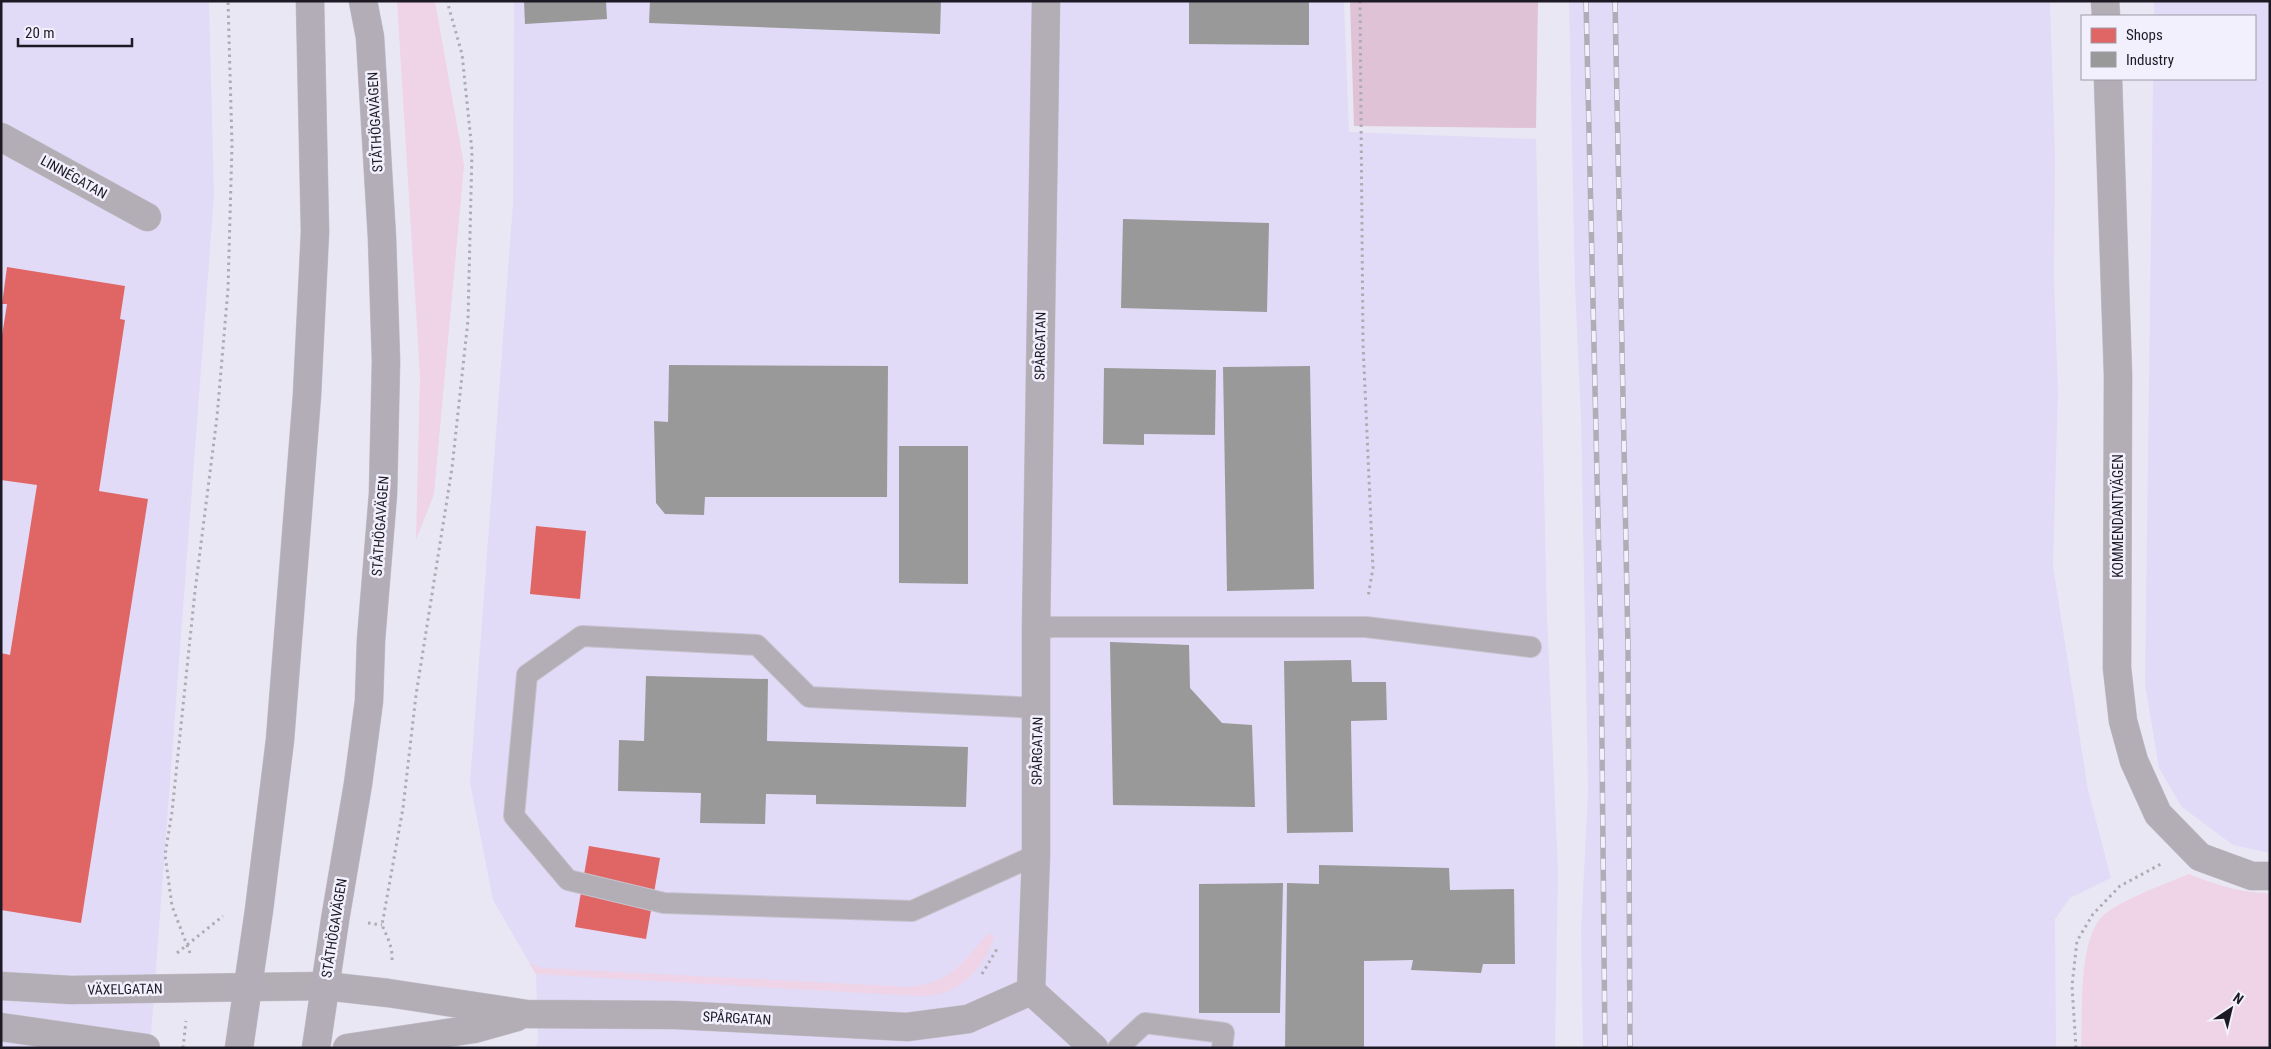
<svg xmlns="http://www.w3.org/2000/svg" width="2271" height="1049" viewBox="0 0 2271 1049" font-family="'Roboto Condensed',sans-serif">
<style>
.built{fill:#e1dbf7}
.green{fill:#efd3e6}
.forest{fill:#dfc2d6}
.shops{fill:#e06666}
.industry{fill:#999}
.lines{fill:none;stroke-linecap:round;stroke-linejoin:round}
.service-casing{stroke:#c6c3ce;stroke-width:22}
.minor-casing{stroke:#c6c3ce;stroke-width:29}
.secondary-casing{stroke:#c6c3ce;stroke-width:29}
.path{stroke:#aeabb3;stroke-width:3;stroke-dasharray:2.5 4;stroke-linecap:butt}
.service{stroke:#b3aeb5;stroke-width:20}
.minor{stroke:#b3aeb5;stroke-width:28}
.secondary{stroke:#b3adb7;stroke-width:28}
.rail-casing{stroke:#b1adb6;stroke-width:5.5}
.rail{stroke:#f2f0fd;stroke-width:4;stroke-dasharray:11;stroke-linecap:butt}
.labels{text-anchor:middle;stroke-width:5;stroke-linejoin:round;paint-order:stroke}
.street-label{font-size:14px;fill:#1d1a25;stroke:#f2f0fd}
</style>
<rect width="100%" height="100%" fill="#eae7f4"/>
<!-- built -->
<g class="built">
<path d="M1,1H209L214,196L150,1048H1Z"/>
<path d="M514,1H1344L1349,132L1536,139L1547,616L1558,871L1555,1048H534L538,1043L536,974L493,900L470,783L513,203Z"/>
<path d="M1569,1H2050L2055,156L2054,279L2058,392L2053,566L2088,790L2111,878L2070,898L2055,919L2056,1048H1583L1581,931L1588,791L1581,419L1575,288Z"/>
<path d="M2154,1H2270V853L2233,845L2182,807L2159,768L2145,684L2153,79H2255V16H2154Z"/>
</g>
<!-- green -->
<g class="green">
<path d="M397,1H435L464,165L434,494L416,540L420,376Z"/>
<path d="M2189,874C2216,885 2241,893 2270,893V1048H2081C2083,1013 2078,946 2100,919C2114,902 2168,883 2189,874Z"/>
<path d="M989,933L994,936C987,962 966,987 940,994C933,996 923,995 916,996L536,974L529,963L542,968L909,987C952,983 962,962 989,933Z"/>
</g>
<!-- forest -->
<path class="forest" d="M1350,1H1538L1536,128L1354,126Z"/>
<!-- shops -->
<g class="shops">
<path d="M7,267L125,286L120,319L125,320L99,491L148,499L81,923L1,910V653L10,655L37,485L1,480V342L7,304H2Z"/>
<path d="M536,526L586,531L580,599L530,594Z"/>
<path d="M589,846L660,858L646,939L575,927Z"/>
</g>
<!-- industry -->
<g class="industry">
<path d="M524,1H606L607,19L525,24Z"/>
<path d="M650,1H941L940,34L649,23Z"/>
<path d="M1189,1H1309V45L1189,44Z"/>
<path d="M1123,219L1269,223L1267,312L1121,308Z"/>
<path d="M669,365L888,366L887,497H705L704,515L665,514L656,503L654,421L668,422Z"/>
<path d="M1310,366L1314,589L1227,591L1223,367Z"/>
<path d="M1104,368L1216,370L1215,435L1144,434V445L1103,444Z"/>
<path d="M899,446H968V584L899,583Z"/>
<path d="M1110,642L1189,645L1190,688L1222,723L1252,725L1255,807L1113,805Z"/>
<path d="M1351,660L1352,682H1386L1387,720L1351,721L1353,832L1287,833L1284,661Z"/>
<path d="M646,676L768,679L767,741L968,747L966,807L816,804V795L766,794L765,824L700,823L701,793L618,791L619,740L644,741Z"/>
<path d="M1319,865L1449,868L1450,890L1514,889L1515,964H1483L1481,973L1411,970L1413,960L1364,961V1048H1285L1287,883L1319,884Z"/>
<path d="M1283,883L1280,1013H1199V884Z"/>
</g>
<g class="lines">
<defs>
<g id="service">
<path d="M1036,629L1052,627H1366L1531,647"/>
<path d="M1036,855L912,911L664,903L568,880L514,816L527,675L582,636L757,645L809,697L1037,708"/>
<path d="M1118,1048L1145,1023L1224,1033L1222,1048"/>
</g>
<g id="minor">
<path d="M2105,1L2106,16"/>
<path d="M2108,79L2118,375L2117,668L2123,721L2134,761L2158,814L2200,857L2252,876H2270"/>
<path d="M1,137L147,217"/>
<path d="M1,986L71,990L325,986L388,993L527,1014L676,1015L907,1027L968,1019L1031,991L1036,855V629L1046,1"/>
<path d="M1031,991L1094,1048"/>
<path d="M1,1027L146,1048"/>
<path d="M347,1048L474,1029L517,1017"/>
</g>
<g id="secondary">
<path d="M239,1048L259,910L280,740L307,395L315,232L310,1"/>
<path d="M316,1048L335,920L358,784L369,701L371,640L383,494L386,361L382,238L370,37L363,1"/>
</g>
</defs>
<!-- service casing -->
<use href="#service" class="service-casing"/>
<!-- minor casing -->
<use href="#minor" class="minor-casing"/>
<!-- secondary casing -->
<use href="#secondary" class="secondary-casing"/>
<!-- path -->
<g class="path">
<path d="M1360,1L1363,344L1373,568L1368,597"/>
<path d="M368,923L382,925"/>
<path d="M177,953L223,916"/>
<path d="M190,953L172,906L165,855L172,812L195,591L217,417L228,289L232,145L228,1"/>
<path d="M392,960C393,948 387,936 382,925L403,808L416,695L452,468L468,320L472,151L462,54L447,1"/>
<path d="M982,974L997,949"/>
<path d="M183,1048L186,1021"/>
<path d="M2076,1048L2072,986L2077,941L2093,914L2120,886L2161,864"/>
</g>
<!-- service -->
<use href="#service" class="service"/>
<!-- minor -->
<use href="#minor" class="minor"/>
<!-- secondary -->
<use href="#secondary" class="secondary"/>
<defs>
<g id="rail">
<path d="M1586,1L1601,647L1605,1048"/>
<path d="M1615,1L1628,646L1630,1048"/>
</g>
</defs>
<!-- rail casing -->
<use href="#rail" class="rail-casing"/>
<!-- rail -->
<use href="#rail" class="rail"/>
</g>
<g class="labels">
<!-- street labels -->
<g class="street-label">
<text transform="translate(375 122) rotate(-93)" y="5">STÅTHÖGAVÄGEN</text>
<text transform="translate(74 177) rotate(29)" y="5">LINNÉGATAN</text>
<text transform="translate(1040 346) rotate(-89)" y="5">SPÅRGATAN</text>
<text transform="translate(2118 516) rotate(-90)" y="5">KOMMENDANTVÄGEN</text>
<text transform="translate(380 526) rotate(-86)" y="5">STÅTHÖGAVÄGEN</text>
<text transform="translate(1037 751) rotate(-89)" y="5">SPÅRGATAN</text>
<text transform="translate(334 928) rotate(-81)" y="5">STÅTHÖGAVÄGEN</text>
<text transform="translate(125 989) rotate(-1)" y="5">VÄXELGATAN</text>
<text transform="translate(737 1018) rotate(3)" y="5">SPÅRGATAN</text>
</g>
</g>
<!-- border -->
<rect width="2271" height="1049" fill="none" stroke="#1d1a25" stroke-width="5"/>
<!-- legend -->
<rect x="2081" y="15" width="175" height="65" fill="#f2f0fd" stroke="#9d9aa7"/>
<rect x="2091" y="28" width="25" height="15" fill="#e06666" stroke="#9d9aa7"/>
<text x="2126" y="40" font-size="15" fill="#1d1a25">Shops</text>
<rect x="2091" y="52" width="25" height="15" fill="#999999" stroke="#9d9aa7"/>
<text x="2126" y="65" font-size="15" fill="#1d1a25">Industry</text>
<!-- north arrow -->
<g transform="translate(2231 1009) rotate(35)" stroke="#f2f0fd" stroke-width="4" paint-order="stroke">
<path d="M0-4L9 19L0 12L-9 19Z" fill="#1d1a25"/>
<text y="-8" font-size="14" font-weight="bold" text-anchor="middle" fill="#1d1a25">N</text>
</g>
<!-- scale -->
<path d="M18 38v8h114v-8" fill="none" stroke="#1d1a25" stroke-width="2.5"/>
<text x="25" y="38" font-size="15" fill="#1d1a25" stroke="#f2f0fd" stroke-width="4" paint-order="stroke">20 m</text>
</svg>
